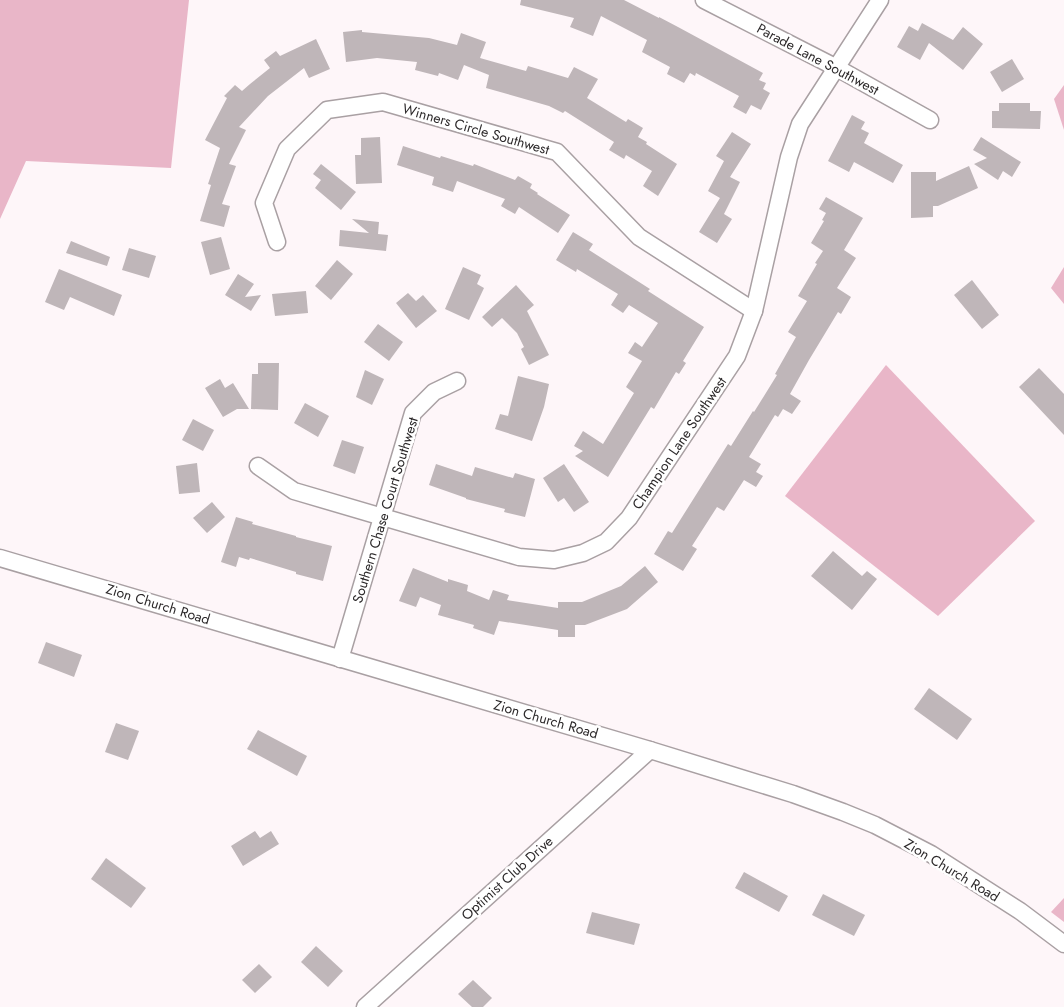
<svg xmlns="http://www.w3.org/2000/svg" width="1064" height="1007" viewBox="0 0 1064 1007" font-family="Jost,sans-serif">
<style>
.green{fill:#e9b6c8}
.building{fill:#bfb6b9}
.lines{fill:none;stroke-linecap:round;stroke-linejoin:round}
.minor-casing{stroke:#a9a0a3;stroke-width:19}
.minor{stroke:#fff;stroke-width:16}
.labels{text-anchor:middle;stroke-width:5;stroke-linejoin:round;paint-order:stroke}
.street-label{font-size:14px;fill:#2c292a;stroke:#fff}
</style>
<rect width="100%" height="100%" fill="#fef6f9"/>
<!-- green -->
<g class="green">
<path d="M0,0H189L171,168L26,161L0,219Z"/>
<path d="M1064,85V130L1054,99Z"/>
<path d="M1064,267V304L1051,288Z"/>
<path d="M886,365L1035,521L938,616L785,496Z"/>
<path d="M1064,898V922L1051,912Z"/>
</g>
<!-- building -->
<g class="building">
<path d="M521,0H624L659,18V17L678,27L763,73L759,80L766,83L763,89L770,93L761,110L751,105L746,114L733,107L739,96L696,73L695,76L690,73L684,83L667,74L670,67L642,52L647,40L601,16L593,36L570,27L574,18L520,5Z"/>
<path d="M922,23L953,40L963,27L983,44L963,70L929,43L920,60L897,47L909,26L918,31Z"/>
<path d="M362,30V32L429,38L457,45L461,33L486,42L480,58L526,71L528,66L568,78L574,67L598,79L587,98L626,122L628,119L643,128L638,137L647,142L646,144L677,164L658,196L643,186L652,171L626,155L624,159L609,150L614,142L565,111L563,113L549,106L486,88L489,75L464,65L458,80L439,73L438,76L415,70L417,62L377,58L346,62L343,32Z"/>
<path d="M316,39L330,69L309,78L304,68L268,96L239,127L246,130L229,164L236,166L222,204L230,206L224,227L200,221L211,185L208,184L220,148L205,140L227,98L224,96L235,85L242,91L250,84L270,68L264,60L276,51L280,56Z"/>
<path d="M1012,59L1024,79L1002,92L990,72Z"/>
<path d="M999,103H1030V111H1041L1040,129L992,128V111H999Z"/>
<path d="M852,115L865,122L861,129L869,133L864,143L903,165L893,183L854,162L849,172L828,161Z"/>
<path d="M732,132L751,144L730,177L740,182L724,214L732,219L717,243L699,232L720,198L708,191L724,161L716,156Z"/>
<path d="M380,137L382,183L356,184L355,155H361V138Z"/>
<path d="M981,137L1021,162L1012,177L1003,171L998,180L974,164L987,158L973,150Z"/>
<path d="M403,146L440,158L441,156L473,166L474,164L515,180L518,176L532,184L530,188L538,193L537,194L570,215L558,233L519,207L515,214L501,206L505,199L457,181L453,192L432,185L434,177L397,165Z"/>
<path d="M321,164L356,192L341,210L315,188L321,180L313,174Z"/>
<path d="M969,166L978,188L938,206H933V217L911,218V172H936V181Z"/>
<path d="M826,197L863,218L844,250L856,258L837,288L851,297L841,314L838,312L809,360L790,394L801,401L792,414L783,409L778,417L775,415L749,457L761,464L756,472L763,476L756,487L744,480L724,511L717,507L692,546L697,549L683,571L654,554L668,531L672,533L728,444L731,446L753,411L754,412L777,375L775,374L796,337L788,332L807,301L798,296L817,264L815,263L823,251L811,243L824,221L822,220L826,213L819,209Z"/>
<path d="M352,219L379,222L378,234L388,235L386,251L339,246L340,230L369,233Z"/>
<path d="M573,232L593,244L589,250L650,289L648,291L704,327L683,361L686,363L679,374L676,372L654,409L651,407L608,477L575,456L583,451L574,446L583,431L603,444L634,393L626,387L642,361L628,353L635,342L642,347L658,323L629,305L623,313L611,305L618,294L577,269L576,272L556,260Z"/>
<path d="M221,237L230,269L210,275L201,242Z"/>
<path d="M71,241L110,257L107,266L66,253Z"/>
<path d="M129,248L156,256L149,278L122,270Z"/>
<path d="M337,260L353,274L331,300L315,286Z"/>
<path d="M463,267L481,275L477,284L484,288L469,320L445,309Z"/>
<path d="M59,269L122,295L114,316L70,297L64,310L45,302Z"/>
<path d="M238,274L254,284L245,297L261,295L251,311L225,295Z"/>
<path d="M972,280L999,315L982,329L954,295Z"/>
<path d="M516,285L534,305L527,311L549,355L529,365L521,349L524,347L517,333L502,318L492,327L482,317Z"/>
<path d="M306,291L308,313L275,316L272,294Z"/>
<path d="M408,293L416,301L423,295L437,311L416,328L396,303Z"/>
<path d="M378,324L403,342L389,361L364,342Z"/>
<path d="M258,363H279L278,410L251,409L252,374H258Z"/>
<path d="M1039,368L1064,394V435L1019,387Z"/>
<path d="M365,370L384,379L372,405L356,397Z"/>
<path d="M518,376L549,384L544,407L532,441L495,429L500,414L508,416Z"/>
<path d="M220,379L225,388L233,383L249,409H237L223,417L205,388Z"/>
<path d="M305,403L329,416L318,437L294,423Z"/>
<path d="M193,419L214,430L203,451L182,440Z"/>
<path d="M342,440L364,447L355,474L333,466Z"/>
<path d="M197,463L200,492L179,494L176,466Z"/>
<path d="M436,464L472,476L475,467L513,478L515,473L535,479L525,517L504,512L505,509L466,499V498L429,485Z"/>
<path d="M564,464L589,502L574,512L564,498L558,502L543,478Z"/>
<path d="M212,502L225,517L207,533L193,518Z"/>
<path d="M236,517L253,522L252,524L296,536V537L332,546L323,581L296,574V572L250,558L249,560L239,557L236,567L221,562Z"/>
<path d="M833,551L862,576L867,571L877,579L852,610L811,576Z"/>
<path d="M645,566L658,582L627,609L585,625H575V637H558V630L499,621L494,635L473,628L474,625L438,615L441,605L420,597L416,607L399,601L413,568L448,582V579L468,585L467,591L489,600L493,590L509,595L507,600L558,608V602H582L621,586Z"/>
<path d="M46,642L82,655L74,677L38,663Z"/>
<path d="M929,688L972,719L957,740L914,709Z"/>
<path d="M116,723L139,731L128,760L105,752Z"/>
<path d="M258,730L307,756L297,776L247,749Z"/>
<path d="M255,831L260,838L271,831L279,844L243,866L231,846Z"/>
<path d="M106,858L146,888L131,908L91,879Z"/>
<path d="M744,872L788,896L779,912L735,888Z"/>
<path d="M823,894L865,915L854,936L812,915Z"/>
<path d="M592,912L640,924L634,945L586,933Z"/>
<path d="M316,946L343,971L328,987L301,962Z"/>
<path d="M259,964L272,977L255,993L242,980Z"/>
<path d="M473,980L492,998L483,1007H472L458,994Z"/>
</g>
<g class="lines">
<defs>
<g id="minor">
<path d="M704,0L837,68L930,120"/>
<path d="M277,242L264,203L287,149L327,110L383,102L557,152L639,237L754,311"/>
<path d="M258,466L294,491L519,557L554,560L583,553L606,542L629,518L737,356L754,311L789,157L800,124L880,0"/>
<path d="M0,558L650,750L793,794L843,812L875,825L931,854L1020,911L1064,944"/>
<path d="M340,659L413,413L434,392L457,381"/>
<path d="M365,1007L650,750"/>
</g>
</defs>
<!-- minor casing -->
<use href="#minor" class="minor-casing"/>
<!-- minor -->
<use href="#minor" class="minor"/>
</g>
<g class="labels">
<!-- street labels -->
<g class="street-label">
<text transform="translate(818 59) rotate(28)" y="5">Parade Lane Southwest</text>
<text transform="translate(476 129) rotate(16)" y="5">Winners Circle Southwest</text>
<text transform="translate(679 443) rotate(-56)" y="5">Champion Lane Southwest</text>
<text transform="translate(385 510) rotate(-73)" y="5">Southern Chase Court Southwest</text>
<text transform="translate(158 604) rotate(17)" y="5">Zion Church Road</text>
<text transform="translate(546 719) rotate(16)" y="5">Zion Church Road</text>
<text transform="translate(952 870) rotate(31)" y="5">Zion Church Road</text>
<text transform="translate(507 878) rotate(-42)" y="5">Optimist Club Drive</text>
</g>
</g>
</svg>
